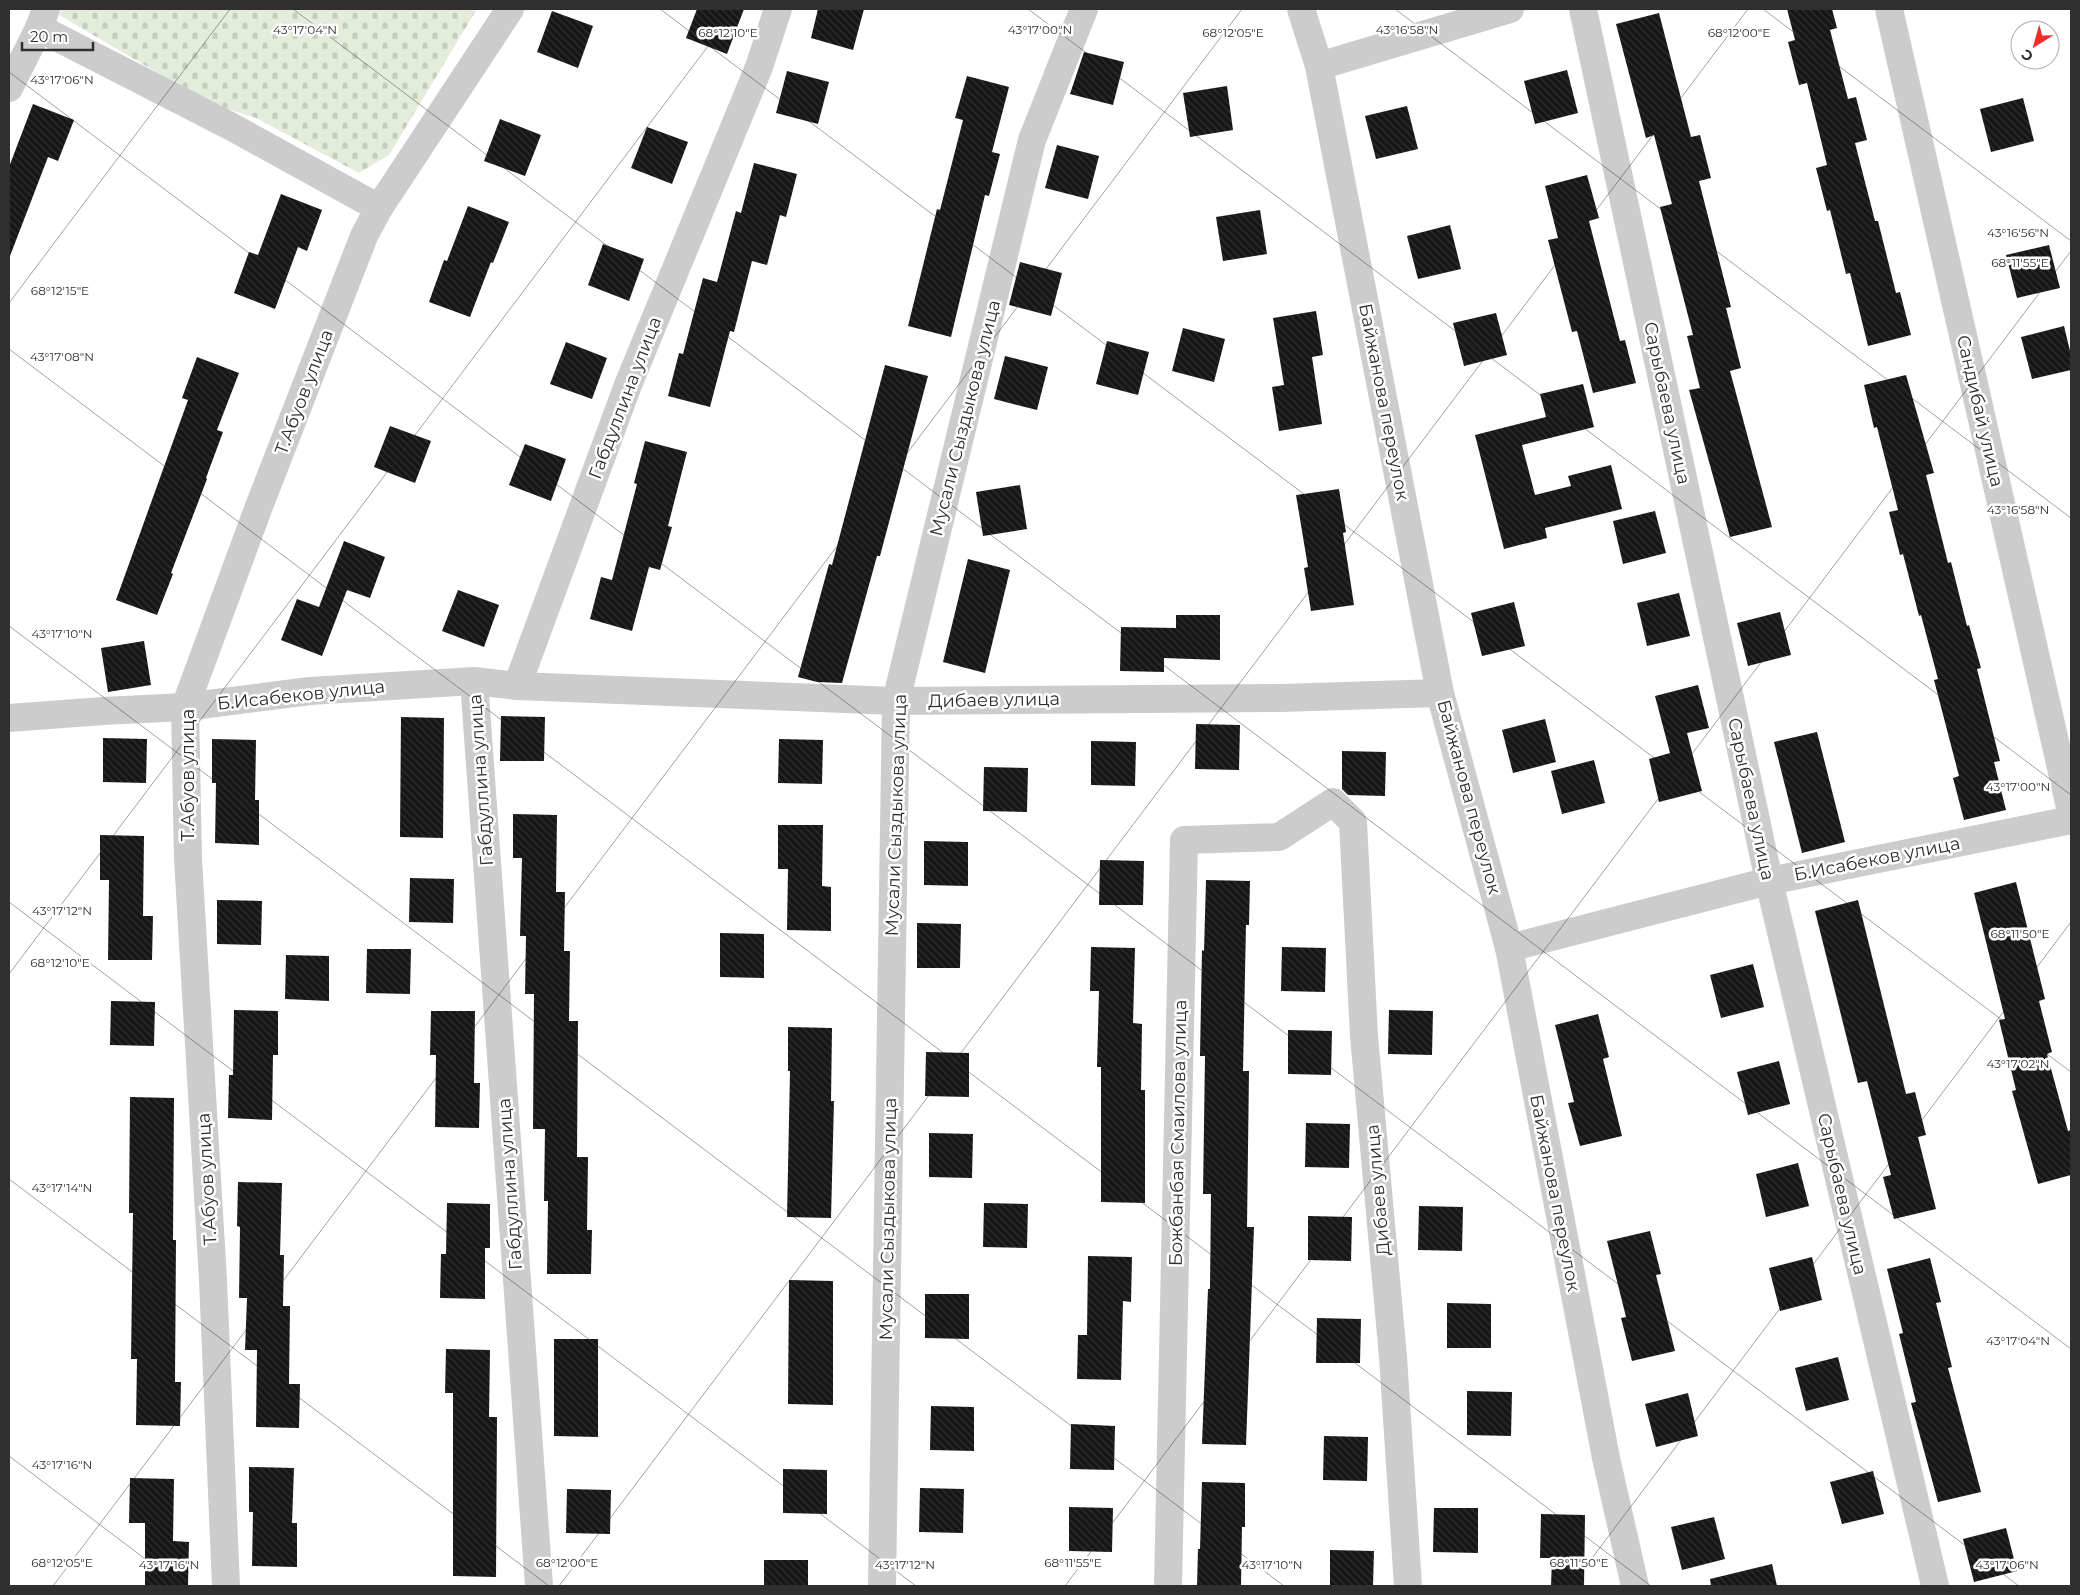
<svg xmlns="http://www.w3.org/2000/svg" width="2080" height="1595" viewBox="0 0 2080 1595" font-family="Montserrat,sans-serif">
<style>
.cemetery{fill:url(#cemetery-stones)}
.building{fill:url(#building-back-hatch)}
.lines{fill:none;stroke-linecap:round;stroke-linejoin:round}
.minor{stroke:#ccc;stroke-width:28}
.ticks{fill:none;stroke:#2f2f2f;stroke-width:1;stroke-opacity:0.45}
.labels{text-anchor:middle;stroke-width:5;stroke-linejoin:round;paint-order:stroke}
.street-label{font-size:18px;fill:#2f2f2f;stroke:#fff}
.ticks-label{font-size:12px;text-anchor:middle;fill:#2f2f2f;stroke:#fff;stroke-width:5;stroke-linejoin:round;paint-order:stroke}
</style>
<defs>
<pattern id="cemetery-stones" width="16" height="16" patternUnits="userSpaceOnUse" patternTransform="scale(1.25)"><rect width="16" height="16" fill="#e4eddc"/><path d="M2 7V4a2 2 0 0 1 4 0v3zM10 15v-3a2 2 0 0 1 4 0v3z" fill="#c4ccbd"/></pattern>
<pattern id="building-back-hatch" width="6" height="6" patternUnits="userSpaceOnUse" patternTransform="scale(1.25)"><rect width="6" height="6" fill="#161616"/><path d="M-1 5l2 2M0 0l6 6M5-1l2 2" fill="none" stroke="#303030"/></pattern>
</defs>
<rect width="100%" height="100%" fill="#fff"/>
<!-- cemetery -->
<path class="cemetery" d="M62,9H477L389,155L359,173L256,118L209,103L59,15Z"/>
<!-- building -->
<g class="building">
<path d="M697,9H744L727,54L686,38Z"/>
<path d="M818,9H864L853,50L811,38Z"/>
<path d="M1787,9H1832L1837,28L1830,30L1848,99L1856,97L1867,140L1855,143L1875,221H1878L1896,293L1900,292L1911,335L1868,346L1850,273L1846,274L1830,210L1827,211L1816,168L1827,165L1807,83L1799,85L1788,42L1795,40Z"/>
<path d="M552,11L593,26L578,68L537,52Z"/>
<path d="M1659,13L1691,137L1700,135L1711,178L1699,181L1731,307L1726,308L1741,368L1730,371L1772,527L1730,537L1689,390L1700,388L1687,336L1693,335L1660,207L1672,204L1654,135L1646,138L1616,24Z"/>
<path d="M1084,52L1124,62L1113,105L1070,94Z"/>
<path d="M1567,70L1578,113L1535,124L1524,81Z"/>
<path d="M787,71L829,82L818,124L776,113Z"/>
<path d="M967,76L1009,87L992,152L1000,154L989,196L985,195L951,337L908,326L937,209L940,210L963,120L955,118Z"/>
<path d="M1227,86L1233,130L1190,137L1183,93Z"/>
<path d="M2023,98L2034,141L1991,152L1980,109Z"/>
<path d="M33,104L74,120L58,161L48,157L10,256L9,255V167Z"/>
<path d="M1407,106L1418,149L1376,159L1365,116Z"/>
<path d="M500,119L541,135L525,176L484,161Z"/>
<path d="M647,127L688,142L672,184L631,168Z"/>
<path d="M1057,145L1099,156L1088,199L1045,188Z"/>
<path d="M754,163L797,174L786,217L780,215L767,265L752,261L734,332L730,331L710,407L668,396L679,353L683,354L703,278L717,282L736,211L741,213Z"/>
<path d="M1587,175L1599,218L1589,221L1620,341L1625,340L1636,383L1593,393L1577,331L1572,332L1548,240L1558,238L1545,186Z"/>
<path d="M281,194L322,210L307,251L298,247L275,309L234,293L249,252L258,255Z"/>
<path d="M468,206L509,222L493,263L491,262L470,317L429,302L444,260L447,261Z"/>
<path d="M1260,210L1267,254L1223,261L1216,217Z"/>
<path d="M1450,225L1461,269L1418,279L1407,236Z"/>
<path d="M603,244L644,259L629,301L588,285Z"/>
<path d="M2049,245L2060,288L2017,298L2006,255Z"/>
<path d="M1020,262L1062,273L1051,316L1009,305Z"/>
<path d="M1316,311L1323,355L1312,357L1322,424L1279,431L1272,387L1284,385L1273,318Z"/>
<path d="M1496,313L1507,355L1464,366L1453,323Z"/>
<path d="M2064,326L2071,355V370L2032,379L2021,337Z"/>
<path d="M1183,328L1225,339L1214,382L1172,371Z"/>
<path d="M1107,341L1149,352L1138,395L1096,384Z"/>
<path d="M566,342L607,358L592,399L550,384Z"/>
<path d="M1005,356L1048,367L1037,410L994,399Z"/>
<path d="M197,357L239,373L217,430L223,432L206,478L207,479L171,573L173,574L157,615L116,600L188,400L182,398Z"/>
<path d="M885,365L928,376L880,556H877L842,683L817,682L798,677L829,564L832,565Z"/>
<path d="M1906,375L1934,473L1926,475L1948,563L1951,562L1967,626L1969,625L1981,668L1977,669L2000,761L1994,762L2006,810L1964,820L1953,778L1959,776L1934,680L1938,679L1921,615L1919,616L1903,554L1900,555L1889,512L1898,510L1877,427L1874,428L1864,385Z"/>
<path d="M1583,384L1594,427L1522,445L1535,495L1571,486L1568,476L1611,465L1622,509L1545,528L1547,538L1504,549L1475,435L1546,417L1540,394Z"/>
<path d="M390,426L431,441L415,483L374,467Z"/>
<path d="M645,441L687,452L668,526L672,527L660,570L649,567L632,631L590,619L601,577L612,580L637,484L634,483Z"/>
<path d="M525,444L566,459L551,501L509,485Z"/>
<path d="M1020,485L1027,529L983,536L976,492Z"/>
<path d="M1339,489L1346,532L1343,533L1354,605L1311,611L1304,568L1308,567L1296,495Z"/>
<path d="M1655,511L1666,553L1623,564L1613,521Z"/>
<path d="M344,541L385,557L370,598L347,590L322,656L281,640L297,599L319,607Z"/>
<path d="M968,559L1010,570L985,673L943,662Z"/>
<path d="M458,590L499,605L484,647L442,631Z"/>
<path d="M1679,593L1690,636L1647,646L1637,603Z"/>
<path d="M1514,602L1525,646L1482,656L1471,613Z"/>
<path d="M1780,612L1791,655L1748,666L1737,623Z"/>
<path d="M1176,615H1220V660L1164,658V672L1120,671L1121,627L1176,628Z"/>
<path d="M144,641L151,685L108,692L101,648Z"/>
<path d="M1698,685L1709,728L1687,733L1702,791L1659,802L1649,759L1670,753L1655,696Z"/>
<path d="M501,716L545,717L544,761H500Z"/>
<path d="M401,717L444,718L443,838L400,837Z"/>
<path d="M1545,719L1556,762L1513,773L1502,730Z"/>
<path d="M1196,724L1240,725L1239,770L1195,769Z"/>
<path d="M1817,732L1845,842L1802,853L1774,742Z"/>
<path d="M103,738L147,739L146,783L103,782Z"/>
<path d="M212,739L256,740L255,800H259V845L215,843L216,783H212Z"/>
<path d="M779,739L823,740L822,784L778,783Z"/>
<path d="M1091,741L1136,742L1135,786L1091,785Z"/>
<path d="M1342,751L1386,752L1385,796L1348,795L1342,789Z"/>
<path d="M1594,760L1605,803L1562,814L1551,771Z"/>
<path d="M984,767L1028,768L1027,812L983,811Z"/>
<path d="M513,814L557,815L556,892H565L564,951H570L569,1021H578L577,1157H588L587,1230H592L591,1274H547L548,1201H544L545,1129H533L534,994H525L526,936H520L522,858H513Z"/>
<path d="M778,825H823L822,886L831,887V931L787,930L788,869H778Z"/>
<path d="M100,835L144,836L143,916H153L152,960H108L109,880H100Z"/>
<path d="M924,841L968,842V886L924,885Z"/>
<path d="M1100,860L1144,861L1143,905H1099Z"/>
<path d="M410,878L454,879L453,923L409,922Z"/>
<path d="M1206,880L1250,881L1249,925H1246L1243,1071H1249L1247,1227H1254L1246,1445L1202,1444L1208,1289H1210L1211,1194H1203L1205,1056H1200L1202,950L1204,951Z"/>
<path d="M2016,882L2045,999L2039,1001L2052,1052L2047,1054L2068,1131L2071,1130V1175L2038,1184L2012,1091L2016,1090L1999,1020L2005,1019L1974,893Z"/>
<path d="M217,900L262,901L261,945L217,944Z"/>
<path d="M1858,900L1906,1094L1915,1092L1926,1135L1918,1137L1936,1209L1894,1219L1883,1177L1891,1175L1867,1081L1858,1083L1815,911Z"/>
<path d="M917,923L961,924L960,968H917Z"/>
<path d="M720,933L764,934V978L720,977Z"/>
<path d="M1091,947L1135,948L1133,1023L1142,1024L1141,1090H1145V1203L1101,1202V1067H1097L1099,991H1090Z"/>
<path d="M1282,947L1326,948L1325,992L1281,991Z"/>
<path d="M367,949H411L410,994L366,993Z"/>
<path d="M286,955L329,956V1001L285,999Z"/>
<path d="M1753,964L1764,1007L1721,1018L1710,975Z"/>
<path d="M111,1001L155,1002L154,1046L110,1045Z"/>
<path d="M234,1010L278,1011V1055H273L272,1120L228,1118L229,1075H233Z"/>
<path d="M1389,1010L1433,1011L1432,1055L1388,1054Z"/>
<path d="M431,1011H475L474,1083H480L479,1128L435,1127L436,1055H430Z"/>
<path d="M1598,1014L1609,1057L1603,1059L1622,1136L1580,1146L1568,1103L1574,1102L1555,1025Z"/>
<path d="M788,1027L832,1028L831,1101H834L831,1218L787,1217L790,1071H788Z"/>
<path d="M1288,1030L1332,1031L1331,1075L1288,1074Z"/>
<path d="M926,1052L969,1053V1097L925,1096Z"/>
<path d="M1779,1061L1790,1104L1748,1115L1737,1072Z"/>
<path d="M130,1097L174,1098L173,1240H176L175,1382H181L180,1426L136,1425L137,1359H131L133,1213H129Z"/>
<path d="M1306,1123L1350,1124L1349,1168L1305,1167Z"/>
<path d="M929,1133L973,1134L972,1178L929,1177Z"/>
<path d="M1798,1163L1809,1206L1766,1217L1756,1174Z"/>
<path d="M238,1182L282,1183L280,1255H284L283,1306H290L289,1384H300L299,1428L256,1427L257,1350H245L247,1298H239L240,1227L237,1226Z"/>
<path d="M447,1203L490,1204V1248H485V1299L440,1298L441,1254H446Z"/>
<path d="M984,1203L1028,1204L1027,1248L983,1247Z"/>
<path d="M1419,1206L1463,1207L1462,1251L1418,1250Z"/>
<path d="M1308,1216L1352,1217L1351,1261L1308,1260Z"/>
<path d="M1650,1231L1661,1274L1656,1275L1675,1351L1632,1361L1621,1318L1626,1317L1607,1241Z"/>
<path d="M1088,1256L1132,1257L1131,1302L1123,1301L1121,1380L1077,1379L1078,1335H1087Z"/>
<path d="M1812,1257L1822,1300L1780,1311L1769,1268Z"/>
<path d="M1930,1258L1941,1302L1936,1303L1952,1367L1948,1368L1981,1492L1938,1502L1911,1403L1916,1402L1899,1334L1903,1333L1887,1269Z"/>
<path d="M789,1280L833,1281V1405L788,1404Z"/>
<path d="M925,1294H969V1339L925,1338Z"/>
<path d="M1447,1303L1491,1304V1348H1447Z"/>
<path d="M1317,1318L1361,1319L1360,1363H1316Z"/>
<path d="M554,1339H598V1437L554,1436Z"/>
<path d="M446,1349L490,1350L489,1417H497L496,1577L453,1576V1393H445Z"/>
<path d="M1838,1357L1849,1400L1806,1411L1795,1368Z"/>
<path d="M1467,1391L1512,1392L1511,1436L1467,1435Z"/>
<path d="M1688,1393L1698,1436L1656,1447L1645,1404Z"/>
<path d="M931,1406L974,1407V1451L930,1450Z"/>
<path d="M1071,1424L1115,1426L1114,1470L1070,1469Z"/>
<path d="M1324,1436L1368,1437L1367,1481L1323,1480Z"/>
<path d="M249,1467L294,1468L292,1523H297V1567L252,1566L253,1512H249Z"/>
<path d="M783,1469L827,1470V1514L783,1513Z"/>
<path d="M1873,1471L1884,1514L1842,1524L1830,1482Z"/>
<path d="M130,1478L174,1479L173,1541L189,1542L188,1586L145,1585V1523H129Z"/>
<path d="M1202,1482L1245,1483V1527H1242L1241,1586H1197L1198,1549H1200Z"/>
<path d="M920,1488L964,1489L963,1533L919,1532Z"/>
<path d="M567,1489L611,1490L610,1534L566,1533Z"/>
<path d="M1069,1507L1113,1508L1112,1552L1069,1551Z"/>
<path d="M1434,1508H1478V1553L1433,1552Z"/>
<path d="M1541,1514L1585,1515L1584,1586H1551L1552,1558H1540Z"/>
<path d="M1714,1517L1725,1559L1682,1570L1671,1527Z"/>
<path d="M2006,1528L2017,1571L1974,1582L1963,1539Z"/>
<path d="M1330,1550L1374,1551L1373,1586H1330Z"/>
<rect x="764" y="1560" width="44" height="26"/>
<path d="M1772,1564L1777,1586H1711L1710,1579Z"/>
</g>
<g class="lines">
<!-- minor -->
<g class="minor">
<path d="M1301,9L1319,66L1440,693L1509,948L1606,1458L1635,1586"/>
<path d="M1583,9L1769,881L1935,1586"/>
<path d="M1889,9L2071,812"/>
<path d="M39,28L232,127L379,208"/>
<path d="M1319,66L1510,9"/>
<path d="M9,88L39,28L46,9"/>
<path d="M517,686L896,701L1281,698L1440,693"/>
<path d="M9,718L103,711L185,707L310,691L474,681"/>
<path d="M1509,948L1769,881L2071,820"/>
<path d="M226,1586L213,1280L188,859L185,707L258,509L364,236L379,208L510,9"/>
<path d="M539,1586L474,681L517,686L628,385L759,67L778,9"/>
<path d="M882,1586L896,701L1032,140L1084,9"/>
<path d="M1168,1586L1184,840L1279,837L1333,802L1353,822L1364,1036L1393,1357L1408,1586"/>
</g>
</g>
<!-- ticks -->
<path class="ticks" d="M293,9L2071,1349M660,9L2071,1072M1028,9L2071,795M1395,9L2071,518M1763,9L2071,241M9,72L2019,1586M9,303L230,9M9,349L1651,1586M9,626L1284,1586M9,902L916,1586M9,974L736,9M9,1179L549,1586M9,1456L181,1586M53,1586L1242,9M559,1586L1748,9M1065,1586L2071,251M1571,1586L2071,922"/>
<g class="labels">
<!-- street labels -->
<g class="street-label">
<text transform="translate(304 392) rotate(-69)" y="6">Т.Абуов улица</text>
<text transform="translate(625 398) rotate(-69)" y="6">Габдуллина улица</text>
<text transform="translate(1384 402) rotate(79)" y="6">Байжанова переулок</text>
<text transform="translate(1667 403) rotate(78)" y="6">Сарыбаева улица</text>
<text transform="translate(1980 411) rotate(77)" y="6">Сандибай улица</text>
<text transform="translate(965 418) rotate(-76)" y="6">Мусали Сыздыкова улица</text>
<text transform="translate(301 695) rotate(-6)" y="6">Б.Исабеков улица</text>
<text transform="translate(994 700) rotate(-1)" y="6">Дибаев улица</text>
<text transform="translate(188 775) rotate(-90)" y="6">Т.Абуов улица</text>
<text transform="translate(481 780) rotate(-94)" y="6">Габдуллина улица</text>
<text transform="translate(1469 797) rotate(75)" y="6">Байжанова переулок</text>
<text transform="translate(1751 799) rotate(78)" y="6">Сарыбаева улица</text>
<text transform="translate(896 815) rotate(-88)" y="6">Мусали Сыздыкова улица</text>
<text transform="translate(1877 859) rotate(-11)" y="6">Б.Исабеков улица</text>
<text transform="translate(1178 1133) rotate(-89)" y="6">Божбанбая Смаилова улица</text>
<text transform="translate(207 1179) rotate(-93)" y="6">Т.Абуов улица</text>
<text transform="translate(510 1184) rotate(-94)" y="6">Габдуллина улица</text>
<text transform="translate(1378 1190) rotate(-95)" y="6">Дибаев улица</text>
<text transform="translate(1555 1193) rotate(79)" y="6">Байжанова переулок</text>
<text transform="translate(1842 1194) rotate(77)" y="6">Сарыбаева улица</text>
<text transform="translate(888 1219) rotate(-89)" y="6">Мусали Сыздыкова улица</text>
</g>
</g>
<g class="ticks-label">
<text x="305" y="34">43°17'04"N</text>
<text x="1040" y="34">43°17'00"N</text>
<text x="1407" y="34">43°16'58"N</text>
<text x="728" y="37">68°12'10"E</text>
<text x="1233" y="37">68°12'05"E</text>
<text x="1739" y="37">68°12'00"E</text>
<text x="62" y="84">43°17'06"N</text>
<text x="2018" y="237">43°16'56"N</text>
<text x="2020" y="267">68°11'55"E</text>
<text x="60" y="295">68°12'15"E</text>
<text x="62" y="361">43°17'08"N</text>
<text x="2018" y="514">43°16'58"N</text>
<text x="62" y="638">43°17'10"N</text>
<text x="2018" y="791">43°17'00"N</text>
<text x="62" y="915">43°17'12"N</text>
<text x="2020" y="938">68°11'50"E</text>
<text x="60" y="967">68°12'10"E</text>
<text x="2018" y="1068">43°17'02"N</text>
<text x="62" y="1192">43°17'14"N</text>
<text x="2018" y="1345">43°17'04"N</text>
<text x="62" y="1469">43°17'16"N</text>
<text x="62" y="1567">68°12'05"E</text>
<text x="567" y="1567">68°12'00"E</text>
<text x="1073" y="1567">68°11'55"E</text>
<text x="1579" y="1567">68°11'50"E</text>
<text x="169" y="1569">43°17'16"N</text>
<text x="905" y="1569">43°17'12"N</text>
<text x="1272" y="1569">43°17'10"N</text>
<text x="2007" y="1569">43°17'06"N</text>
</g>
<!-- border -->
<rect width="2080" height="1595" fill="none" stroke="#2f2f2f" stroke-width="20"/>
<!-- north arrow -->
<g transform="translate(2035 45) rotate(217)"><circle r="24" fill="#ffffff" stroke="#acacac"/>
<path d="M0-4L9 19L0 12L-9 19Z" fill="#ed2e2b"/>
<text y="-8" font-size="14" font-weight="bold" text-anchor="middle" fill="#2f2f2f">С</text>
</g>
<!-- scale -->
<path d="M22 42v8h71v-8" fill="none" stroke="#2f2f2f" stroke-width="2.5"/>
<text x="30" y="42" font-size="15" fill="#2f2f2f" stroke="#ffffff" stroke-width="4" paint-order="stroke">20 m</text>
</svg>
